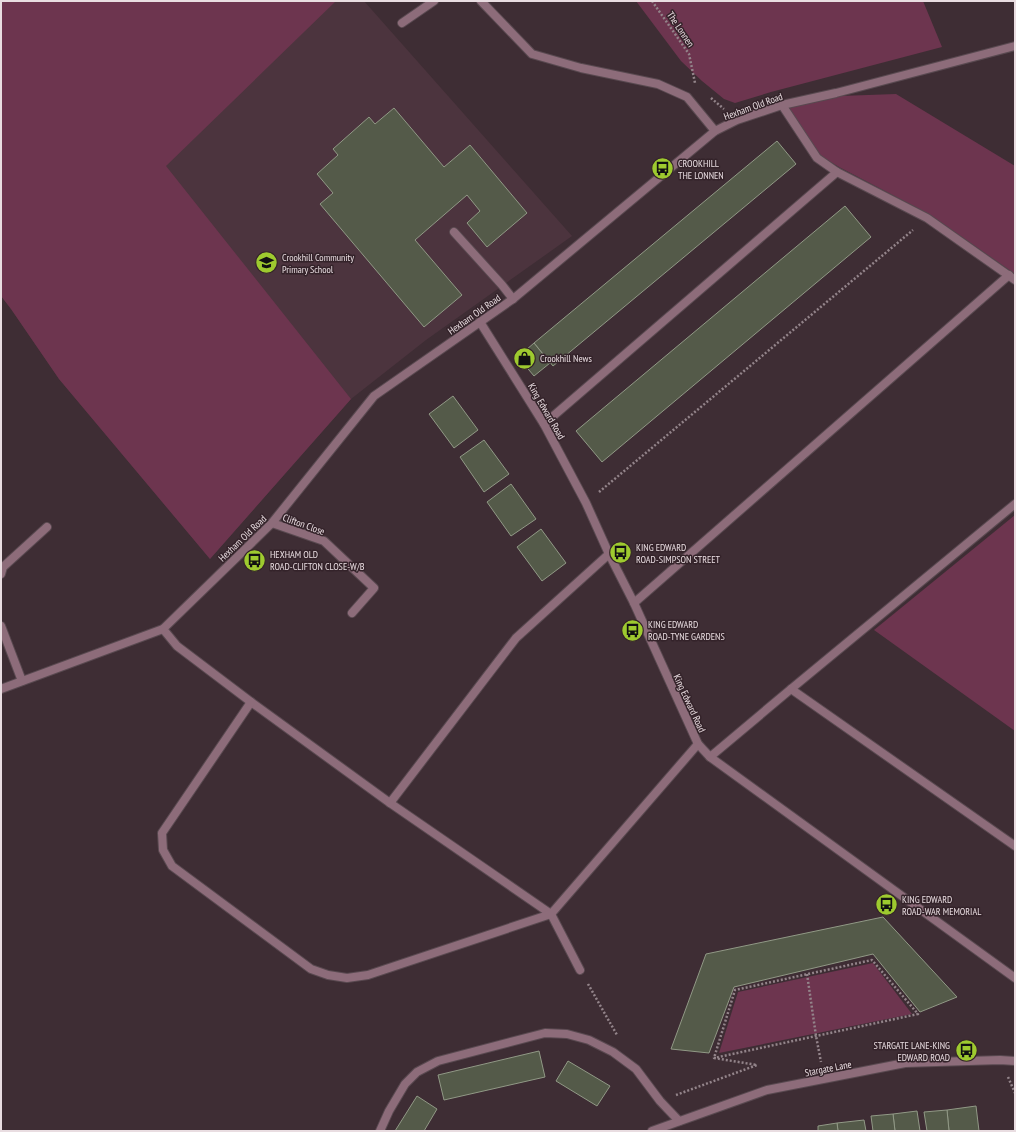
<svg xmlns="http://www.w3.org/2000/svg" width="1016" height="1132" viewBox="0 0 1016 1132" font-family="'PT Sans Narrow',sans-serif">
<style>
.built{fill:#4c343e}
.green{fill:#6d354f}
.building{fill:#545a49;stroke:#919986}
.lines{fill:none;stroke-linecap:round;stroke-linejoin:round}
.service-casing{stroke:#594950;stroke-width:10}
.minor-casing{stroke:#594950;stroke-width:10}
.tertiary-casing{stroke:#594950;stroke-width:10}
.path{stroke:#93848a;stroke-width:2.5;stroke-dasharray:2 2;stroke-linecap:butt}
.service{stroke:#8d6c7a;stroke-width:8}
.minor{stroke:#8d6c7a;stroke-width:8}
.tertiary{stroke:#8d6c7a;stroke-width:8}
.labels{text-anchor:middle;stroke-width:3;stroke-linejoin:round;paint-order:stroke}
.street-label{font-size:10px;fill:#e9dde1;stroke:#34232a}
.poi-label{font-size:10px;fill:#e9dde1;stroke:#34232a;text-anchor:start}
</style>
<rect width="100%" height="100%" fill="#3e2d34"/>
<!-- built -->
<path class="built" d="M1,1H364L572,236L426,340L351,399L210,559L59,379L11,309L1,296Z"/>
<!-- green -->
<g class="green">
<path d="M1,1H336L166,166L351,399L210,559L59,379L11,309L1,296Z"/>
<path d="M636,1H923L942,47L771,92L735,103L724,99L702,81L681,61Z"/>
<path d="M896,94L1015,166V274L929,214L839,167L819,155L787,108L840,96Z"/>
<path d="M1015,515V731L874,630Z"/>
<path d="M873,963L912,1014L719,1053L738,992Z"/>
</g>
<!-- building -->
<g class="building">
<path d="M394,108L444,167L470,145L527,213L487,247L467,223L480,211L467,195L415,240L462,295L424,327L320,204L333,193L317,174L338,155L333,149L369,117L375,124Z"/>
<path d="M777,141L796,164L553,366L534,343Z"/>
<path d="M845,206L871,237L602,462L576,431Z"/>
<path d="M534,343L550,363L534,376L518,357Z"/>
<path d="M453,396L478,430L454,448L429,414Z"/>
<path d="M484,440L509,474L484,492L460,457Z"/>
<path d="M511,484L536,519L511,536L487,502Z"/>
<path d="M541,529L566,563L542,581L517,547Z"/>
<path d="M883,917L957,997L920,1012L873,954L734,987L709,1053L671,1049L706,954Z"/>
<path d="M539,1051L545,1077L444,1100L438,1075Z"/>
<path d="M568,1061L610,1086L597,1106L556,1081Z"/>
<path d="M417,1096L437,1109L424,1131H395Z"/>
<path d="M976,1106L979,1131H949L947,1110Z"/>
<path d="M947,1110L949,1131H927L924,1112Z"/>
<path d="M917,1111L920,1131H895L893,1114Z"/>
<path d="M893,1114L895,1131H873L871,1116Z"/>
<path d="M864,1120L866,1131H838L837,1123Z"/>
<path d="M837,1123L838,1131H818V1126Z"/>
</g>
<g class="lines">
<defs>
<g id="service">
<path d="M481,1L532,54L581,68L658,84L687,97L715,131"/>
<path d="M402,23L434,1"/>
<path d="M782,105L817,158L837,172L927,218L1015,280"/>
<path d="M454,232L502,285L513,299"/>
<path d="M544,424L837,172"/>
<path d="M634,603L1009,275"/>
<path d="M710,757L791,689L1015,504"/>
</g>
<g id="minor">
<path d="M480,322L544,424L586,503L609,554L634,603L698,744L710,757L1015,978"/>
<path d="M272,523L324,541L374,588L352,613"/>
<path d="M1,574L3,567L47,527"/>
<path d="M1,626L22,681"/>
<path d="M163,629L177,646L251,702L390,803L551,914L580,970"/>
<path d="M1,689L163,629L272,523L374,396L513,299L715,131L737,120L782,105L836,93L1015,46"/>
<path d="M791,689L1015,846"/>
<path d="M251,702L162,833L163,850L172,866L311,969L328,975L347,978L368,975L551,914L698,744"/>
<path d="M390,803L516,638L609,554"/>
<path d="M380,1131L389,1111L405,1084L417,1072L438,1061L545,1033L567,1034L589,1040L613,1052L636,1069L660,1101L679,1121"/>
</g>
<path id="tertiary" d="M652,1131L767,1090L905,1063L1000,1060L1015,1061"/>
</defs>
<!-- service casing -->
<use href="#service" class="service-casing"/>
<!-- minor casing -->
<use href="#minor" class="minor-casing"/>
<!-- tertiary casing -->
<use href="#tertiary" class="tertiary-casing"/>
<!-- path -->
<g class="path">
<path d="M652,1L689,54L695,83"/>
<path d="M711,98L724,109"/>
<path d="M599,492L913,230"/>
<path d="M807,974L816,1036L821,1062"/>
<path d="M588,984L617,1035"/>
<path d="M1008,1077L1015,1093"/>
<path d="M676,1095L757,1065L714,1058L735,990L872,960L918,1014L714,1058"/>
</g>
<!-- service -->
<use href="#service" class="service"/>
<!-- minor -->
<use href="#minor" class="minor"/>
<!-- tertiary -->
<use href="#tertiary" class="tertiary"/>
</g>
<!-- icons -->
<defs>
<symbol id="bus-disc" viewBox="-11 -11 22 22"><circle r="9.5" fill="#9eca2f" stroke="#34232a"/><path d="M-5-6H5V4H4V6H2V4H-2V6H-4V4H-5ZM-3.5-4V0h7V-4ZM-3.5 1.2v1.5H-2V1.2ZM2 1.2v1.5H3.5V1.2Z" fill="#111"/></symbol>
<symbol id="school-disc" viewBox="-11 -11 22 22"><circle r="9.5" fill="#9eca2f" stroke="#34232a"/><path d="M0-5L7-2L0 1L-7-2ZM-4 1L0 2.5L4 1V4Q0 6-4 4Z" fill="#111"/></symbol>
<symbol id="shop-disc" viewBox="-11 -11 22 22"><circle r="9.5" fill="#9eca2f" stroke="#34232a"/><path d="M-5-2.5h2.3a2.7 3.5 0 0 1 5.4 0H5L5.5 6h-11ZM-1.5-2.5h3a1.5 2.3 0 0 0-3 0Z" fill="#111"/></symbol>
</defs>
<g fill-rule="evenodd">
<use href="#bus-disc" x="650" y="156" width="25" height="25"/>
<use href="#school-disc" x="254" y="250" width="25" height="25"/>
<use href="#shop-disc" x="512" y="346" width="25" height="25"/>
<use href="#bus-disc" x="608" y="540" width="25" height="25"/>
<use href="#bus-disc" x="242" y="548" width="25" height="25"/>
<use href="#bus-disc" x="620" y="618" width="25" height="25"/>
<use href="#bus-disc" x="874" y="892" width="25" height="25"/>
<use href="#bus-disc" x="954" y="1038" width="25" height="25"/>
</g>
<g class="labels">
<!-- street labels -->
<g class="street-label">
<text transform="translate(681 29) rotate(56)" y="4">The Lonnen</text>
<text transform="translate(753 106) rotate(-20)" y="4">Hexham Old Road</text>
<text transform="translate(474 314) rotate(-35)" y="4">Hexham Old Road</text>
<text transform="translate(547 411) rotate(60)" y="4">King Edward Road</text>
<text transform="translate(304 524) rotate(20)" y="4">Clifton Close</text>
<text transform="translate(242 538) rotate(-44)" y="4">Hexham Old Road</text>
<text transform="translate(690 703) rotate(65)" y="4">King Edward Road</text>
<text transform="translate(828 1068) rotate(-11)" y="4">Stargate Lane</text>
</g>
<!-- poi labels -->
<g class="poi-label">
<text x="678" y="167">CROOKHILL<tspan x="678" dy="12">THE LONNEN</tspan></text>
<text x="282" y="261">Crookhill Community<tspan x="282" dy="12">Primary School</tspan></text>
<text x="540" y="362">Crookhill News</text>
<text x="636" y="551">KING EDWARD<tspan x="636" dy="12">ROAD-SIMPSON STREET</tspan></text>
<text x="270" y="558">HEXHAM OLD<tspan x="270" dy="12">ROAD-CLIFTON CLOSE-W/B</tspan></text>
<text x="648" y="628">KING EDWARD<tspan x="648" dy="12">ROAD-TYNE GARDENS</tspan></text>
<text x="902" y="903">KING EDWARD<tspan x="902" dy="12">ROAD-WAR MEMORIAL</tspan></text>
<text x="950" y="1049" text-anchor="end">STARGATE LANE-KING<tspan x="950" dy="12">EDWARD ROAD</tspan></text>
</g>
</g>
<!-- border -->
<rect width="1016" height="1132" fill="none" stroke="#e9dde1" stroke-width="4"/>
</svg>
